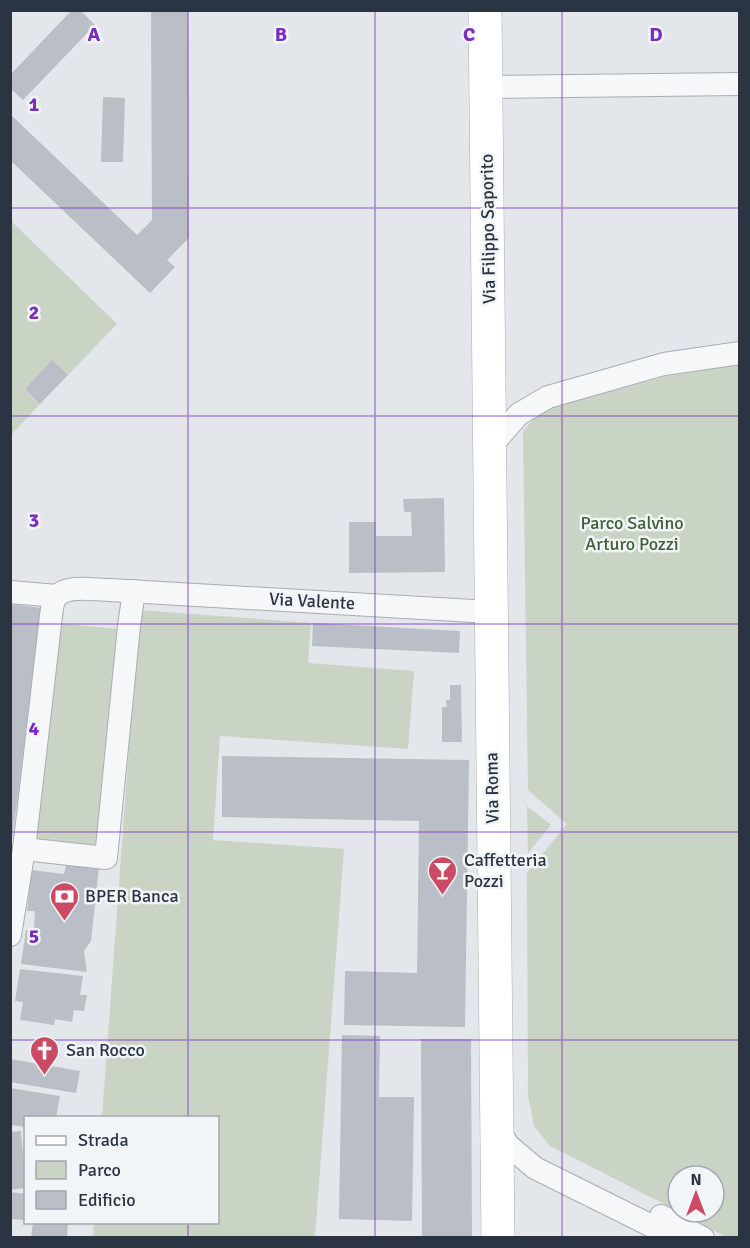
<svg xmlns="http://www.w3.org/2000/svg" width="750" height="1248" viewBox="0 0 750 1248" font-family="Signika,sans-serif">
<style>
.green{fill:#c9d4c4}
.building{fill:#babfc7}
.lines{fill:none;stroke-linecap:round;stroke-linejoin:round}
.street-casing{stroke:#a8adb4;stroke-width:24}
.secondary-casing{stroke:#a8adb4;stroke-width:34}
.street{stroke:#f5f7f9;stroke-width:22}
.secondary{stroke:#fff;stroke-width:33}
.grid{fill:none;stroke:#7b2cbf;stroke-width:1.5;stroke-opacity:0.55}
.labels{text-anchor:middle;stroke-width:5;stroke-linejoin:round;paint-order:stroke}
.street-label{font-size:18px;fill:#2b3442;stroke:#f2f5f8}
.park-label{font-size:18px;fill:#415e38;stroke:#f2f5f8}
.poi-label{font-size:18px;fill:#2b3442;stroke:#f2f5f8;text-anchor:start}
.grid-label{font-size:20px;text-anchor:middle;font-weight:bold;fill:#7b2cbf;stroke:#f2f5f8;stroke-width:5;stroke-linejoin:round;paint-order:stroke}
</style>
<rect width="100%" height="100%" fill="#e3e6ea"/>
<!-- green -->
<g class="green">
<path d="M10,220L117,324L68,375L52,361L25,389L40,404L11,435Z"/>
<path d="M739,364V1237H726L679,1212H714V1176H678V1211L550,1146L534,1126L528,1095L527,873L567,824L528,790L523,431L534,418L554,407L668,376Z"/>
<path d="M139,610L311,623L308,663L414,671L408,749L220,736L213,840L344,849L315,1237L93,1238L94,1223L218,1222V1118L102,1117Z"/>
<path d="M55,623L118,629L96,848L33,841Z"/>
<path d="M527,806L551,825L528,853Z"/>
</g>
<!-- building -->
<g class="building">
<path d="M72,10H80L95,25L23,100L10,88V75Z"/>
<path d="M151,10H188L189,238L167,260L175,267L150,293L10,160V114L137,235L152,220Z"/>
<path d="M103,97L125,98L123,162H101Z"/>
<path d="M52,360L68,375L40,404L25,389Z"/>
<path d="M444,498L445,572L349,573V522H376V536H412L411,512H404L403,499Z"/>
<path d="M10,604L42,608L12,840H10Z"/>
<path d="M313,623L460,631L459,653L312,646Z"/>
<path d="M450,685H461L462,742H442V707H447L446,700H450Z"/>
<path d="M222,756L469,760L465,1027L344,1025L345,971L417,973L419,821L222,817Z"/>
<path d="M67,862L99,867L91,941L84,951L87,972L21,964L26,930H34L35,911H27L32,870L64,874Z"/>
<path d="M20,969L83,976L80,995H87L84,1011L74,1010L72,1022L55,1019L54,1025L20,1020L23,1002L15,1001Z"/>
<path d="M342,1035L380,1036L379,1097H414L412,1221L339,1219Z"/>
<path d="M421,1039H471L472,1238H422Z"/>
<path d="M10,1059L80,1071L76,1093L10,1082Z"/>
<path d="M10,1088L60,1096L56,1118H26V1127L10,1125Z"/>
<path d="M21,1131L26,1188L10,1190V1132Z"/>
<path d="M10,1192L26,1194V1220L10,1219Z"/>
<path d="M33,1222H68L67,1238H31Z"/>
</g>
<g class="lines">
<defs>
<g id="street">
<path d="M486,87L740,84"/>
<path d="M490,447L519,414L548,397L664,364L740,353"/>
<path d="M10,592L57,596"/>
<path d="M24,849L106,858L129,626L134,591"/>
<path d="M10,935L24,849L51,616C52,610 52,602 56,597C67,584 94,590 110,590L490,612"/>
<path d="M496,1126L508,1145L535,1168L676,1238"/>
<path d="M661,1216L703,1238"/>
</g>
<path id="secondary" d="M485,10L498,1238"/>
</defs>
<!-- street casing -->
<use href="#street" class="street-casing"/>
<!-- secondary casing -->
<use href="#secondary" class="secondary-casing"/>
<!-- street -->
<use href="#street" class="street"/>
<!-- secondary -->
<use href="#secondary" class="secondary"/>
</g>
<!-- grid -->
<path class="grid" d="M188,10V1118M375,10V1238M562,10V1238M10,208H740M10,416H740M10,624H740M10,832H740M10,1040H740M188,1222V1238"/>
<!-- icons -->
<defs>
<symbol id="bar-pin" viewBox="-11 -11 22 30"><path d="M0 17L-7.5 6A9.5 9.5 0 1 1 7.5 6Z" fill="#cc4b64" stroke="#f2f5f8"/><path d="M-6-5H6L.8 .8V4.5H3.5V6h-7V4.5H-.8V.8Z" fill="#fff"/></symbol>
<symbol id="bank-pin" viewBox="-11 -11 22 30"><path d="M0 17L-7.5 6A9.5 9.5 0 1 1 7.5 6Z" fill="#cc4b64" stroke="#f2f5f8"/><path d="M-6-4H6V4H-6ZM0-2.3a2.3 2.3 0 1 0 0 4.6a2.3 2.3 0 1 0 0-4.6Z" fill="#fff"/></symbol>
<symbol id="church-pin" viewBox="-11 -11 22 30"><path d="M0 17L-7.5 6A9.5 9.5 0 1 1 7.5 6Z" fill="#cc4b64" stroke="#f2f5f8"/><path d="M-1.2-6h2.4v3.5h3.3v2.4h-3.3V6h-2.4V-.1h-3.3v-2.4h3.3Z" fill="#fff"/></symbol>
</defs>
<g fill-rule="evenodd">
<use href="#bar-pin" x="426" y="854" width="33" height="45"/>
<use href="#bank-pin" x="48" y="880" width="33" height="45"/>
<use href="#church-pin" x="28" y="1034" width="33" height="45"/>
</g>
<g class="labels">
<!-- street labels -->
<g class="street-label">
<text transform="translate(488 229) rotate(-91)" y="6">Via Filippo Saporito</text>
<text transform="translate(312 601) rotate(3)" y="6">Via Valente</text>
<text transform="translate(492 788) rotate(-91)" y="6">Via Roma</text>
</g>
<!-- park labels -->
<g class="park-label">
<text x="632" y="529">Parco Salvino<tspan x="632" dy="21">Arturo Pozzi</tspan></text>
</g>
<!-- poi labels -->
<g class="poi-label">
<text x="464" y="866">Caffetteria<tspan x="464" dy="21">Pozzi</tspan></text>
<text x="85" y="902">BPER Banca</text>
<text x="66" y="1056">San Rocco</text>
</g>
</g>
<g class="grid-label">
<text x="94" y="41">A</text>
<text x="281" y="41">B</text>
<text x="469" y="41">C</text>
<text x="656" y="41">D</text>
<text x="34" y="111">1</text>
<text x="34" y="319">2</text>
<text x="34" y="527">3</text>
<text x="34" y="735">4</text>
<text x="34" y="943">5</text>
</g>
<!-- border -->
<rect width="750" height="1248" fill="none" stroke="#2b3442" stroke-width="24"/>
<!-- legend -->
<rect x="24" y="1116" width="195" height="108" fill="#f2f5f8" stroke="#a2a8af" stroke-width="1.5"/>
<rect x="36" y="1136" width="30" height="9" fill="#ffffff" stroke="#a2a8af" stroke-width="1.5"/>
<text x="78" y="1146" font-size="18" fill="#2b3442">Strada</text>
<rect x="36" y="1161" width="30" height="18" fill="#c9d4c4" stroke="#a2a8af" stroke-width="1.5"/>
<text x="78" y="1176" font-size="18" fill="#2b3442">Parco</text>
<rect x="36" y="1191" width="30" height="18" fill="#babfc7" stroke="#a2a8af" stroke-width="1.5"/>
<text x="78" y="1206" font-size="18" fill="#2b3442">Edificio</text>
<!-- north arrow -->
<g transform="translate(696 1194)"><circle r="28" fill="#f2f5f8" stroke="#a2a8af" stroke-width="1.5"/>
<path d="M0-4.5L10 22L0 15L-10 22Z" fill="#cc4b64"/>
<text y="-9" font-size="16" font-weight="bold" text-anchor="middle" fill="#2b3442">N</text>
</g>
</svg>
